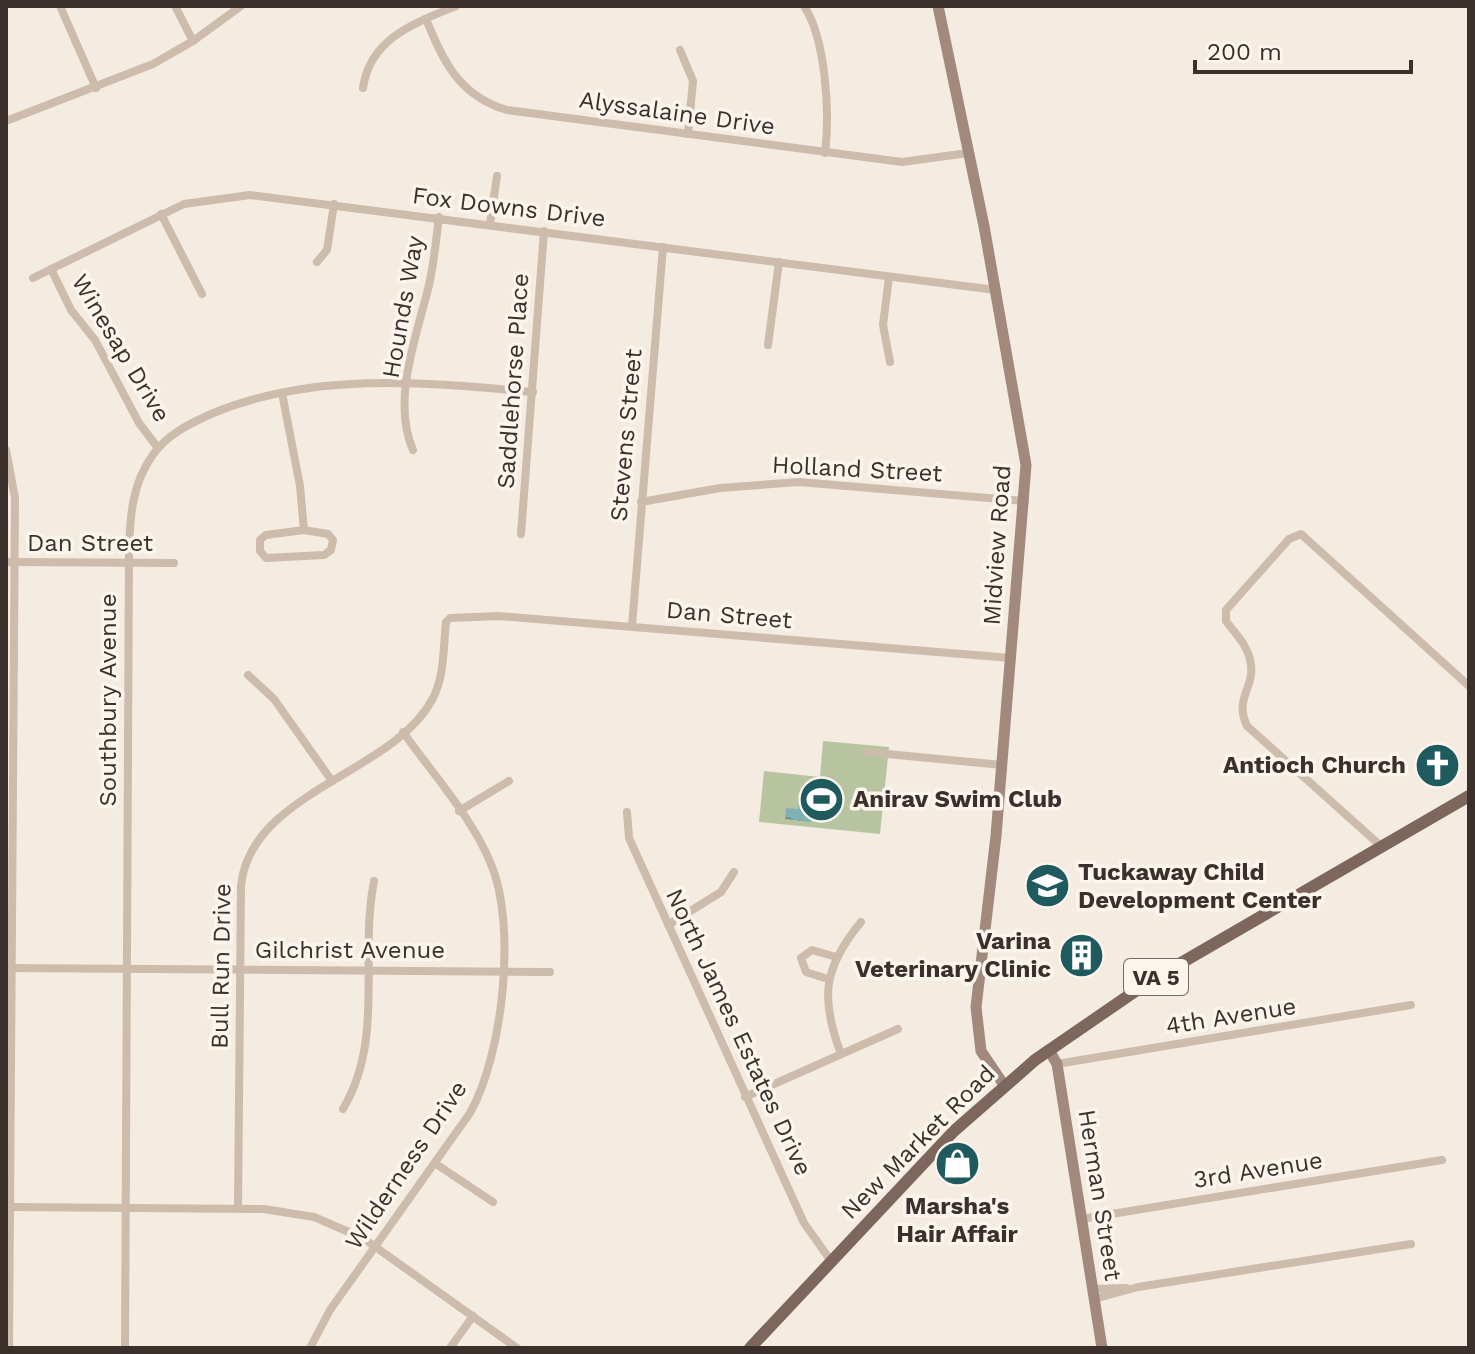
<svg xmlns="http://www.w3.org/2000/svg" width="1475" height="1354" viewBox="0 0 1475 1354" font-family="'Work Sans',sans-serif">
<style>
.grass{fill:#b8c4a0}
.water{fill:url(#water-ripples)}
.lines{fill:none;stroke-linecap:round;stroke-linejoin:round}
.street{stroke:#cdbbac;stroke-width:8}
.secondary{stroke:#a18a7d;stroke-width:11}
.primary{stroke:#7d675c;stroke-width:12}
.labels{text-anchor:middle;stroke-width:7;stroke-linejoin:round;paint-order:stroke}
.shield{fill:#fbf5ee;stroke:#756b66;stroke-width:2}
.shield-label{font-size:22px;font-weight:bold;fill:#3b302b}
.street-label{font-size:24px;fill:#3b302b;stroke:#fbf5ee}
.poi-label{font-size:24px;font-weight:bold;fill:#3b302b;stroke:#fbf5ee;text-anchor:end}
</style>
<defs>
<pattern id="water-ripples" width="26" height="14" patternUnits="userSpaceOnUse" patternTransform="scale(2)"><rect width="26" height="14" fill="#7fb0b2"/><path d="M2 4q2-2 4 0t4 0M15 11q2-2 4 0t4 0" fill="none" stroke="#699091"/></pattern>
</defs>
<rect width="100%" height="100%" fill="#f4ebe1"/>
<!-- grass -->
<path class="grass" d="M823,741L889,747L880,834L759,822L764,771L820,777Z"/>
<!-- water -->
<path class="water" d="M800,793L823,796L821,806H813L811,822L785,819L786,808L798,809Z"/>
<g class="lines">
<!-- street -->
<g class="street">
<path d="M60,6L96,88"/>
<path d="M175,6L193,41"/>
<path d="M804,6C826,39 830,114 825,153"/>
<path d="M426,19C443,61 459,96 507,110L902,162L968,153"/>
<path d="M680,50L693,81L688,134"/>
<path d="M363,88C370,38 415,23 456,6"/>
<path d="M6,121L153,64L193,41L241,6"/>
<path d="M161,214L202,294"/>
<path d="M490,224L497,176"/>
<path d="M317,262L327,250L334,204"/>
<path d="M51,269L71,310L95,340L139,423L158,448"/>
<path d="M889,277L883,325L890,362"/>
<path d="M33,278L184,204L250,195L996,290"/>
<path d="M768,345L779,262"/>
<path d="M282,393L300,486L304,530L266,535L260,540V551L266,558L324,555L331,550L333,540L328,534L304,530"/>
<path d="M6,450L15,498L9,1348"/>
<path d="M413,450C391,401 417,335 429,285C434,263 436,240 439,217"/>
<path d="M641,502L720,488L799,482L1025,501"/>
<path d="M521,534L544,231"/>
<path d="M6,562L174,563"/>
<path d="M632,626L663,247"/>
<path d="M248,675L274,699L332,781"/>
<path d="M866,752L1002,765"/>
<path d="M459,811L509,781"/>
<path d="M627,812L629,838L804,1223L831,1261"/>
<path d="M1382,847L1247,726C1234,698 1254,689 1251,665C1249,646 1236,635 1226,621V610L1289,539L1301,534L1469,686"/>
<path d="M668,925L721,892L734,872"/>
<path d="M7,968L550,972"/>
<path d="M828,979L806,972L801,958L812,950L836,957"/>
<path d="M841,1054C820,998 823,968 861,922"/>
<path d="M1057,1064L1411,1005"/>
<path d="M745,1097L898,1029"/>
<path d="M343,1109C385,1038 359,958 374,881"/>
<path d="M436,1164L493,1202"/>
<path d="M10,1207L264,1209L314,1217L363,1238L517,1348"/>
<path d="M238,1208L241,886C250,792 392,774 432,700C445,676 443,648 446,622L450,618L498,616L1011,658"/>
<path d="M1081,1219L1442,1160"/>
<path d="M1093,1289L1126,1288"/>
<path d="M1094,1299L1138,1287L1411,1244"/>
<path d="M125,1348L129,550C130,516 132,485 152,456C166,435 189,424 211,414C313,371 425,382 533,392"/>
<path d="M310,1348L330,1310L470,1113C503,1055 517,926 491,864C472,817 432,773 403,732"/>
<path d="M450,1348L473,1316"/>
</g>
<!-- secondary -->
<g class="secondary">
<path d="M938,6L984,226L1026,465L996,836L976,1007L981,1051L1004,1085"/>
<path d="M1049,1050L1057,1064L1102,1348"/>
</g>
<!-- primary -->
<path class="primary" d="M750,1348L954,1131L1035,1060L1150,981L1469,796"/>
</g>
<!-- icons -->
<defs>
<symbol id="church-disc" viewBox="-11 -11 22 22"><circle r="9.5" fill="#1f5a5e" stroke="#fbf5ee"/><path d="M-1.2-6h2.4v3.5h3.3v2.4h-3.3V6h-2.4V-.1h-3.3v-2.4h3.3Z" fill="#fff"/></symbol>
<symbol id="stadium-disc" viewBox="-11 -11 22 22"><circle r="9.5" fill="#1f5a5e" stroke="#fbf5ee"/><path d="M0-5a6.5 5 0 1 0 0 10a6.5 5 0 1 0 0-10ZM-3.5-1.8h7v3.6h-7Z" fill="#fff"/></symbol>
<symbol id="school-disc" viewBox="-11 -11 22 22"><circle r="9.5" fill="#1f5a5e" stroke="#fbf5ee"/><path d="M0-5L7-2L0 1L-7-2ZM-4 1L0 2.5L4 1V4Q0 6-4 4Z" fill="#fff"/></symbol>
<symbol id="building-disc" viewBox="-11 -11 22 22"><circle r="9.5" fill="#1f5a5e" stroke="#fbf5ee"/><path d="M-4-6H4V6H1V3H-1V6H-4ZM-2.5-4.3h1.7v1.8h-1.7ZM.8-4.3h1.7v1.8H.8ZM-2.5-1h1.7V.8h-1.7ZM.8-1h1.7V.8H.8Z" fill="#fff"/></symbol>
<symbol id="shop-disc" viewBox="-11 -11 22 22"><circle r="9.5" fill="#1f5a5e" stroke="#fbf5ee"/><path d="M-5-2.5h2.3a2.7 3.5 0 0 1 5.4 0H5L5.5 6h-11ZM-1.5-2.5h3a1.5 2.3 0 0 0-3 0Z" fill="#fff"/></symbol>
</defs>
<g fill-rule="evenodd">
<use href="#church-disc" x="1412" y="740" width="51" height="51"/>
<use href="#stadium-disc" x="796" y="774" width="51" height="51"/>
<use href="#school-disc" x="1022" y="860" width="51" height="51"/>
<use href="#building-disc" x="1056" y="930" width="51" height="51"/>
<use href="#shop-disc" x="932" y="1138" width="51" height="51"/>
</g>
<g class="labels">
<!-- shield labels -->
<rect class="shield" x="1124" y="959" width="64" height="36" rx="6"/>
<g class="shield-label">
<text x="1156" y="985">VA 5</text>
</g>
<!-- street labels -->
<g class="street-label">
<text transform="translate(677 113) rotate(8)" y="8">Alyssalaine Drive</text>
<text transform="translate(509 207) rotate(7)" y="8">Fox Downs Drive</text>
<text transform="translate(403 307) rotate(-80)" y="8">Hounds Way</text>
<text transform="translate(121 348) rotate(59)" y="8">Winesap Drive</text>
<text transform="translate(513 381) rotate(-86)" y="8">Saddlehorse Place</text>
<text transform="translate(626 435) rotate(-85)" y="8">Stevens Street</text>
<text transform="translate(857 469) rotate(3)" y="8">Holland Street</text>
<text x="90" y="551">Dan Street</text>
<text transform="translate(997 545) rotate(-86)" y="8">Midview Road</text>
<text transform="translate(729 615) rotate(5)" y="8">Dan Street</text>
<text transform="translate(108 700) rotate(-90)" y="8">Southbury Avenue</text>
<text x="350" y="958">Gilchrist Avenue</text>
<text transform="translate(221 966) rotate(-89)" y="8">Bull Run Drive</text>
<text transform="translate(1231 1016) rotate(-9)" y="8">4th Avenue</text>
<text transform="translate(739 1032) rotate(65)" y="8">North James Estates Drive</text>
<text transform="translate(918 1142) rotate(-45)" y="8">New Market Road</text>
<text transform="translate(406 1165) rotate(-56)" y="8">Wilderness Drive</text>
<text transform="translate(1258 1170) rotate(-9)" y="8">3rd Avenue</text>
<text transform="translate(1100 1195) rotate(81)" y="8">Herman Street</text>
</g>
<!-- poi labels -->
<g class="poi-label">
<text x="1406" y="773">Antioch Church</text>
<text x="853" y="807" text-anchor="start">Anirav Swim Club</text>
<text x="1078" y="880" text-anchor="start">Tuckaway Child<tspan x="1078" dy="28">Development Center</tspan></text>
<text x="1051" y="949">Varina<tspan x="1051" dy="28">Veterinary Clinic</tspan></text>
<text x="957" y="1214" text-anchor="middle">Marsha's<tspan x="957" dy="28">Hair Affair</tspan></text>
</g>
</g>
<!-- border -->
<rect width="1475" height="1354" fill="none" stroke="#3b302b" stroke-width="16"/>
<!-- scale -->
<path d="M1195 60v12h216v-12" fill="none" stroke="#3b302b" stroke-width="4"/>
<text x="1207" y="60" font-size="24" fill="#3b302b" stroke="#fbf5ee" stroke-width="6" paint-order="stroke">200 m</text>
</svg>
